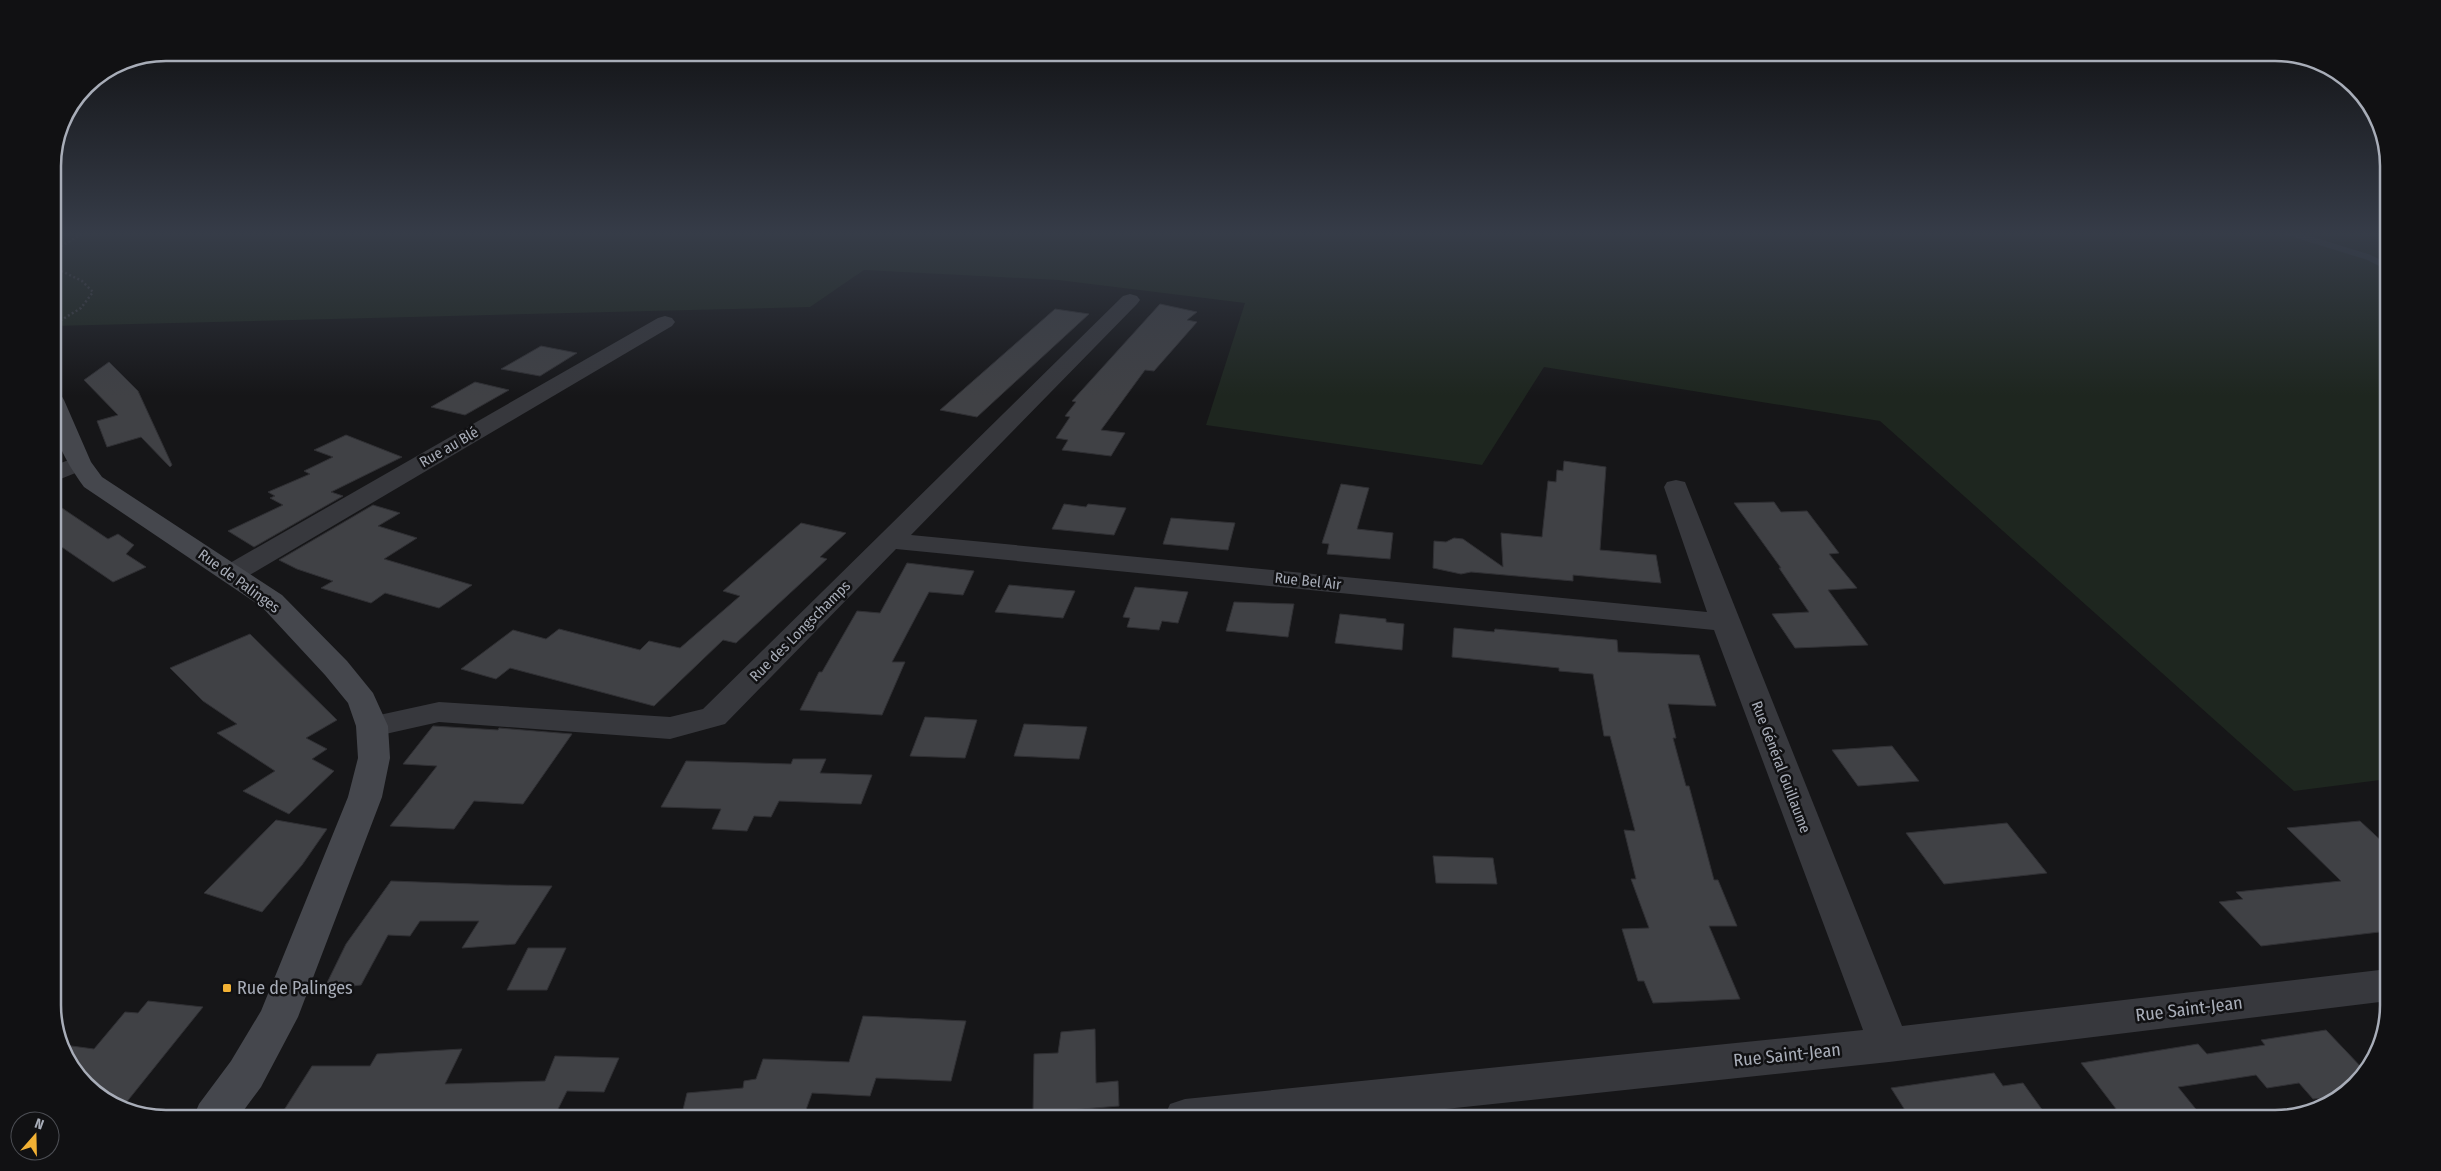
<svg xmlns="http://www.w3.org/2000/svg" width="2441" height="1171" viewBox="0 0 2441 1171" font-family="'Fira Sans Condensed',sans-serif">
<style>
.green{fill:#1e261f}
.lines{fill:none;stroke-linecap:round;stroke-linejoin:round}
.stream{stroke:#2c353c;stroke-width:6}
.building{fill:#404145;stroke:#303034}
.path{stroke:#3d3f44;stroke-width:2.5;stroke-dasharray:2 2.5;stroke-linecap:butt}
.street{fill:#37383d;fill-rule:evenodd}
.secondary{fill:#45474d;fill-rule:evenodd}
.poi-dot{fill:#f2b134;stroke:#111113;stroke-width:2}
.labels{text-anchor:middle;stroke-width:5;stroke-linejoin:round;paint-order:stroke}
.street-label{font-size:15px;fill:#a8adb8;stroke:#111113}
.near-poi-label{font-size:18px;fill:#a8adb8;stroke:#111113;text-anchor:start}
.near-street-label{font-size:18px;fill:#a8adb8;stroke:#111113}
.rim{fill:none;stroke:#a8adb8;stroke-width:2.5}
</style>
<rect width="100%" height="100%" fill="#161618"/>
<!-- green -->
<path class="green" d="M53,232H2388V779L2294,791L1880,421L1544,367L1482,465L1206,425L1245,303L1058,280L864,270L810,307L53,326Z"/>
<g class="lines">
<!-- stream -->
<path class="stream" d="M2287,232L2368,257L2388,267"/>
</g>
<!-- building -->
<g class="building">
<path d="M1160,304L1197,312L1187,320L1197,322L1154,371L1145,370L1101,430L1125,433L1111,456L1062,450L1068,440L1056,438L1070,417L1065,416L1076,402L1072,401Z"/>
<path d="M1055,309L1089,314L977,417L940,410Z"/>
<path d="M541,346L577,353L540,376L501,369Z"/>
<path d="M109,362L138,391L172,465L170,467L141,437L107,447L97,421L118,415L84,380Z"/>
<path d="M475,382L509,390L465,415L431,407Z"/>
<path d="M346,435L402,457L331,492L343,496L254,547L228,531L283,505L270,498L275,496L268,492L310,474L304,471L333,457L314,450Z"/>
<path d="M1564,461L1606,467L1600,550L1656,555L1661,583L1573,575V581L1471,572L1461,574L1433,568L1434,541L1446,542L1454,538L1463,539L1503,567L1501,533L1542,537L1548,481L1556,482L1557,470L1563,471Z"/>
<path d="M1341,484L1369,488L1357,529L1393,533L1390,559L1327,554L1329,544L1322,543Z"/>
<path d="M53,502L108,539L118,534L134,545L126,554L146,567L113,582L53,541Z"/>
<path d="M1774,502L1781,512L1807,511L1839,553L1829,554L1857,588L1828,590L1868,645L1795,648L1772,614L1809,612L1779,568H1781L1734,503Z"/>
<path d="M1064,504L1086,507L1088,504L1126,508L1114,535L1052,529Z"/>
<path d="M373,505L400,513L378,526L417,538L384,559L472,585L439,608L385,593L371,603L321,588L333,581L297,569L279,560Z"/>
<path d="M1171,518L1235,523L1228,550L1163,544Z"/>
<path d="M801,523L846,533L820,557L827,559L736,643L723,640L654,706L510,668L496,679L461,669L513,630L546,639L559,629L640,650L649,641L680,648L740,596L723,591Z"/>
<path d="M907,563L974,571L963,595L929,592L892,662H905L882,715L800,710L819,672H822L857,611L880,613Z"/>
<path d="M1009,585L1075,591L1063,618L995,612Z"/>
<path d="M1135,587L1188,592L1178,623L1162,621L1159,630L1127,627L1130,618L1123,617Z"/>
<path d="M1234,602L1294,604L1288,637L1226,631Z"/>
<path d="M1340,614L1386,619V622L1404,624L1402,650L1335,643Z"/>
<path d="M1454,628L1494,632L1495,629L1617,640L1618,652L1699,655L1716,706L1668,704L1676,738H1673L1686,786H1689L1714,880H1718L1737,926H1709L1740,999L1653,1003L1644,981H1638L1622,929L1649,928L1631,879H1636L1624,830L1635,831L1610,736H1604L1593,674L1559,671V668L1452,657Z"/>
<path d="M250,634L337,720L306,738L327,749L312,759L334,771L289,814L243,791L275,771L217,733L237,724L203,701L170,668Z"/>
<path d="M925,717L977,720L965,758L910,756Z"/>
<path d="M1024,724L1087,727L1079,759L1014,756Z"/>
<path d="M433,726L498,730L499,728L572,734L523,804L474,801L454,829L390,826L437,766L403,764Z"/>
<path d="M1892,746L1919,781L1858,786L1832,750Z"/>
<path d="M793,759H826L820,773L872,775L861,804L779,801L771,817L754,816L747,831L712,829L721,809L661,807L686,761L791,764Z"/>
<path d="M276,820L327,829L302,865L262,912L204,893Z"/>
<path d="M2360,821L2388,847V931L2261,946L2219,902L2243,899L2236,892L2341,881L2287,828Z"/>
<path d="M2007,823L2047,873L1944,884L1906,833Z"/>
<path d="M1433,856L1493,858L1497,884L1436,883Z"/>
<path d="M391,881L503,885L552,886L515,944L462,948L479,921H420L410,936L388,935L361,985L324,989L346,944Z"/>
<path d="M528,948H566L547,990H507Z"/>
<path d="M148,1001L203,1007L121,1109L72,1068L64,1045L94,1049L125,1012L138,1013Z"/>
<path d="M863,1016L966,1021L951,1081L876,1078L870,1096L812,1093L803,1118H681L687,1093L743,1088L744,1081L756,1079L763,1059L849,1062Z"/>
<path d="M1095,1029L1096,1083L1118,1081L1119,1106L1033,1113L1034,1054L1058,1053L1061,1032Z"/>
<path d="M2326,1030L2363,1069L2338,1100L2328,1103L2324,1098L2313,1099L2299,1083L2267,1088L2256,1075L2178,1087L2203,1118H2123L2081,1063L2198,1044L2207,1054L2265,1045L2261,1040Z"/>
<path d="M462,1049L445,1084L545,1081L555,1056L619,1058L604,1092L567,1091L554,1117L550,1118H279L312,1066H370L377,1054Z"/>
<path d="M1994,1073L2003,1086L2023,1083L2048,1118H1910L1891,1088Z"/>
</g>
<g class="lines">
<!-- path -->
<g class="path">
<path d="M53,251L85,232"/>
<path d="M53,267L82,281L93,292L81,308L53,325"/>
</g>
<!-- street -->
<g class="street">
<path d="M1130,294L1137,296L1140,300L1137,304L911,535L1707,612L1664,487L1667,482L1676,480L1685,482L1902,1026L2388,969V1001L1889,1062L1360,1118H1164L1170,1104L1185,1099L1863,1030L1714,630L896,549L725,724L670,739L439,722L372,737L361,733L356,726L361,719L439,702L670,717L703,709L1123,296Z"/>
<path d="M665,316L672,318L675,322L672,326L243,579L233,581L223,579L219,573L223,567L658,318Z"/>
<path d="M79,456L88,458L91,463L88,468L53,482V466Z"/>
</g>
<!-- secondary -->
<path class="secondary" d="M53,393L61,395L64,400L91,462L102,477L282,595L347,661L373,693L388,726L390,758L382,797L298,1017L261,1087L238,1118H193L199,1104L231,1061L261,1011L348,797L358,758L356,726L348,703L325,675L262,607L84,487C61,455 50,433 53,393Z"/>
</g>
<!-- sky -->
<linearGradient id="sky" x2="0" y2="1"><stop stop-color="#0c0c0d"/><stop offset="0.59" stop-color="#363c48"/><stop offset="1" stop-color="#363c48" stop-opacity="0"/></linearGradient>
<rect width="2441" height="396" fill="url(#sky)"/>
<!-- markers -->
<rect class="poi-dot" x="222" y="983" width="10" height="10" rx="2.5"/>
<g class="labels">
<!-- street labels -->
<g class="street-label">
<text transform="translate(449 447) rotate(-30)" y="5">Rue au Blé</text>
<text transform="translate(239 581) rotate(36)" y="5">Rue de Palinges</text>
<text transform="translate(1308 581) rotate(6)" y="5">Rue Bel Air</text>
<text transform="translate(800 631) rotate(-45)" y="5">Rue des Longschamps</text>
<text transform="translate(1781 767) rotate(69)" y="5">Rue Général Guillaume</text>
</g>
<!-- near-poi labels -->
<g class="near-poi-label">
<text x="237" y="994">Rue de Palinges</text>
</g>
<!-- near-street labels -->
<g class="near-street-label">
<text transform="translate(2189 1009) rotate(-7)" y="6">Rue Saint-Jean</text>
<text transform="translate(1787 1055) rotate(-6)" y="6">Rue Saint-Jean</text>
</g>
</g>
<!-- crop -->
<path d="M0 0H2441V1171H0ZM166 61H2275A105 105 0 0 1 2380 166V1005A105 105 0 0 1 2275 1110H166A105 105 0 0 1 61 1005V166A105 105 0 0 1 166 61Z" fill="#111113" fill-rule="evenodd"/>
<path class="rim" d="M166 61H2275A105 105 0 0 1 2380 166V1005A105 105 0 0 1 2275 1110H166A105 105 0 0 1 61 1005V166A105 105 0 0 1 166 61Z"/>
<!-- north arrow -->
<g transform="translate(35 1136) rotate(20)"><circle r="24" fill="#111113" stroke="#4d4f55"/>
<path d="M0-4L9 19L0 12L-9 19Z" fill="#f2b134"/>
<text y="-8" font-size="14" font-weight="bold" text-anchor="middle" fill="#a8adb8">N</text>
</g>
</svg>
